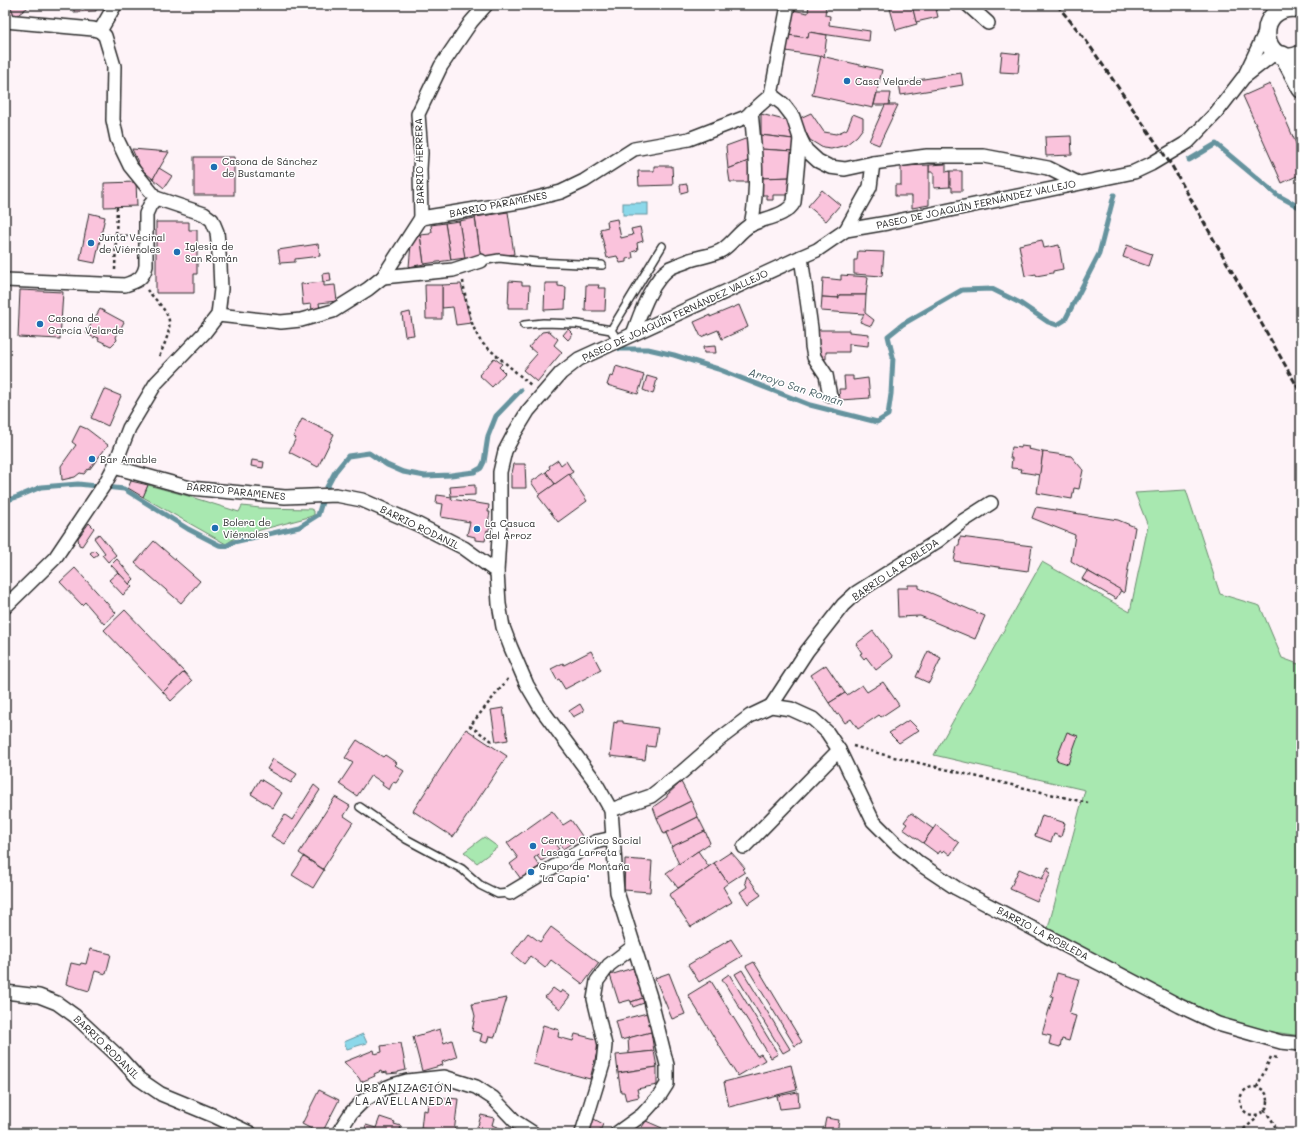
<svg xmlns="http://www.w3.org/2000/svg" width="1306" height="1138" viewBox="0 0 1306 1138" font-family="Mali,sans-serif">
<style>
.green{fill:#a8e8b0;stroke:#6a8a6e}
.water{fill:#8bd8ea;stroke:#65939e}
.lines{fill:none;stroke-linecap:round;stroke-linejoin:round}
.stream{stroke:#65939e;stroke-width:5}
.building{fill:#fac3dc;stroke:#2b2b2b}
.service-casing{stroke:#2b2b2b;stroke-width:10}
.minor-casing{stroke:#2b2b2b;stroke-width:16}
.tertiary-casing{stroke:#2b2b2b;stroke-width:20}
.path{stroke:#2b2b2b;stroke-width:2.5;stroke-dasharray:3 3;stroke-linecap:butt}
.service{stroke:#fff;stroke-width:7}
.minor{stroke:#fff;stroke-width:13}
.tertiary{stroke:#fff;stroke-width:17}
.rail{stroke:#2b2b2b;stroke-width:3;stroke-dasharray:6 3;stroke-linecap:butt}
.poi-dot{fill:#1f6fb2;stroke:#fff;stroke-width:1.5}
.labels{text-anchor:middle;stroke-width:3;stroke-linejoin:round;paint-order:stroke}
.poi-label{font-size:10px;fill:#2b2b2b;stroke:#fff;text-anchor:start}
.street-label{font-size:10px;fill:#2b2b2b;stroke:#fff}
.water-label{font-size:11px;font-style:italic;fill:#485f64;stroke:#fff}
.neighbourhood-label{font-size:11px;letter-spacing:1px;fill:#2b2b2b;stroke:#fff}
</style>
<rect width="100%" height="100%" fill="#fef3f8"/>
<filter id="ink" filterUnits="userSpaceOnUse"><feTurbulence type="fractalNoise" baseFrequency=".025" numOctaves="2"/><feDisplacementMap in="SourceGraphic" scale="8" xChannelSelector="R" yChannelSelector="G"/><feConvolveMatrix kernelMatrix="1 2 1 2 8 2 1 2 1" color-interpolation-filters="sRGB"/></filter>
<g filter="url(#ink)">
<!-- green -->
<g class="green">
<path d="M148,485L188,496L239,512L242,506L260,508L311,509L314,511V515L309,517L238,536L226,544L143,497Z"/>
<path d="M1186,490L1220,594L1260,606L1282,658L1301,665V1036L1218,1024L1044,943L1085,790L934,755L1042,562L1130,612L1148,526L1135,493Z"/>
<path d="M484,837L498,847L477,863L464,852Z"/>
</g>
<!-- water -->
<g class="water">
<rect x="623" y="203" width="25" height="12"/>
<path d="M363,1034L367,1043L347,1049L344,1042Z"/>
</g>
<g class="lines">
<!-- stream -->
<g class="stream">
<path d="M1189,160L1216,144L1277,195L1301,208"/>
<path d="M620,349H648L674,355L718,369L810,405L877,422L888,415L891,394L893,357L888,336L903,324L962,290L992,289L1020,303L1048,322L1057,325L1065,320L1099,254L1114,195"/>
<path d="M5,501L17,497L41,487L78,484L124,489L188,529L219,545L226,546L234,542L299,527L318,515L326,489L335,472L348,456L369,453L387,465L403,472L425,476L451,475L474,472L481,468L484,462L488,436L496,416L521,390"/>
</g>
</g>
<!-- building -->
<g class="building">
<path d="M5,5H10L15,17L5,18Z"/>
<path d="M10,5H31L15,17Z"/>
<path d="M74,5H96V11L74,12Z"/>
<path d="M809,5L826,7L825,15L830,16L829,25L870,31L869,41L809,32L808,38L788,35L792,10L808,13Z"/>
<path d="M889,5H912L917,24L896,30Z"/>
<path d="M912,5H935L938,17L916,22Z"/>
<path d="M809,32L827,35L824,57L786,51L788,35L808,38Z"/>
<path d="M1002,52L1020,54L1018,73L1000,72Z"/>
<path d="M821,56L882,70L873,108L812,95Z"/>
<path d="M961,73L963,85L901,95L899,83Z"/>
<path d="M1270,84L1301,155V174L1282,183L1243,96Z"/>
<path d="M877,93H891L889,105H874Z"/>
<path d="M885,105H898L879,145L869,141Z"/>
<path d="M811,113L824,132L836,134L847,129L853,114L863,118V128L857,136L846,145L831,149L823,148L810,140L801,123L800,118Z"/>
<path d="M761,114L792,122L793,139L761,135Z"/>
<path d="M760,135L793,139V151L760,149Z"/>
<path d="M1071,136L1072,155L1046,156L1045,137Z"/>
<path d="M748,138L751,160L728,169L726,146Z"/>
<path d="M132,149L169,152L153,179L141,169Z"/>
<path d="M760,149L793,151V177L760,178Z"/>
<rect x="194" y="157" width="40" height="38"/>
<path d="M751,160L752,182H730L728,169Z"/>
<path d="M946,164V172L950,171V187L934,188V172H929V165Z"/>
<path d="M929,165V205L912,208V196H895V185H901V166Z"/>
<path d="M654,166H672L673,185L639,186L638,171H654Z"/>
<path d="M159,168L172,176L164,188L153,179Z"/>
<path d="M950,171H962V191H952V187H950Z"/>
<path d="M793,177V195H773V200H767V195H760V178Z"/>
<path d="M136,182L137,206L104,207V183Z"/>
<path d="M687,184L688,191L681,193L680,185Z"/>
<path d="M822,190L840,205L826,221L808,206Z"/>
<path d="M508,212L514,254L481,259L475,217Z"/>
<path d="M89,213L105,217L95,263L80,260Z"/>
<path d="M475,218L481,259L465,261L459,221Z"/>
<path d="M617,219L621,238L633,235L631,229L640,227L643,241L637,243L638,250L632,252L633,258L626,259V262L620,263L617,256L607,258L600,229L608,227L607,221Z"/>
<path d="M459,221L465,258L451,260L445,223Z"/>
<path d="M156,222H189V230H197V274H194V293H156Z"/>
<path d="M445,223L451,260L424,264L420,235L430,234V232H432L431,225Z"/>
<path d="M420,235L424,264L409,267L411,244Z"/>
<path d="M1042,240L1044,248L1059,245L1063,269L1053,271V273L1036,276V274L1025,276L1019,245Z"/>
<path d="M318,244L320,256L295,259V262L280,263L278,250Z"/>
<path d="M1127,245L1152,254L1148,266L1123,257Z"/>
<path d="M858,251L884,252L882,276L854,274V260H857Z"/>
<path d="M330,273L331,281L323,282L322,274Z"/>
<path d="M841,275L868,277L866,295H839V298L822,297L823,278L841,280Z"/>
<path d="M509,281L522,282V285H530L529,308H508Z"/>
<path d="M324,282V286L335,285L337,301L319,303L320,310H312L311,304L303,305L301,284Z"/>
<path d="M545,283H558V286L566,287L565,309L544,310Z"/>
<path d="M461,284L471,323L456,325L453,307L442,308V285Z"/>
<path d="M425,285H442V319H426Z"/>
<path d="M586,285H599L598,288H606L605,311H585Z"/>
<path d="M20,290L63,292L60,339L18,337Z"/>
<path d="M839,295H866L865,313L874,320L871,326L860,322L864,314L821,311L822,297L839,298Z"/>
<path d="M739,305L748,327L722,339L718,330L701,337L694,322L710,315V317Z"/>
<path d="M100,309L124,322L116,337L117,340L111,346L98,340L99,338L96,337L95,336L94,338L86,333Z"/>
<path d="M410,312L414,335L405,336L402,314Z"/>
<path d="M568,329L573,334L568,340L563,335Z"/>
<path d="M817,330H849V332L869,334L868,346L849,344V352H826V359L819,358Z"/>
<path d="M549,331L558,339L554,345L562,352L537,382L523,370L537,354L529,347L542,332Z"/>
<path d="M715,346L716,353H704L703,347Z"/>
<path d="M494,358L502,364L499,367L505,373L492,387L479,375Z"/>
<path d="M616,366L644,375L638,394L607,385L610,376L613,377Z"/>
<path d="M647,376L657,379L653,394L643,390Z"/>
<path d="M844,376H853V380L868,378L870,398L840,400L839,389H845Z"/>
<path d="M104,389L121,396L108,426L91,418Z"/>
<path d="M302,419L334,434L318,467L289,452L296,438L293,437Z"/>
<path d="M80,426L87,429L108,445L89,470L88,469L84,474L80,473L75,477L62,480L61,466L76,445L72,442Z"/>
<path d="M1021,446L1029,447L1028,449L1043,452L1040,475L1021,472L1022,469L1011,468L1012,458H1010L1012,447L1021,448Z"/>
<path d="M1043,452L1071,456L1083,470L1079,489L1074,488L1072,499L1037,493Z"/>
<path d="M252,460L264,462L263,468L251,466Z"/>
<path d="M558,460L561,465L566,461L573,472L555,484L546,472L550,468L549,466Z"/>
<path d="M514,464H525L526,488H511V473H512Z"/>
<path d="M546,472L555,484L540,495L531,482Z"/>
<path d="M569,474L587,501L558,522L538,496Z"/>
<path d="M131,481L148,485L143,497L128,488Z"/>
<path d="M475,485V495L451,496L450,487Z"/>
<path d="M437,495L452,497L451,499L489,505L488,512H490L488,523H490L489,531L487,530L485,541L475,540V537L467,535L470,522L441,517L443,504L436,503Z"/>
<path d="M1036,507L1118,520L1135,527L1124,593L1071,561L1075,535L1032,518Z"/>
<path d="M89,523L94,528L82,546L79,545L78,538Z"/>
<path d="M99,534L116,555L108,562L102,555L105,553L94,538Z"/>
<path d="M960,537L1032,546L1028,571L954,561L957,546H959Z"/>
<path d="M154,541L200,581L181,603L135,563Z"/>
<path d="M94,550L98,554L94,557L90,553Z"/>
<path d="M117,559L134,579L129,584L111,565Z"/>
<path d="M75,568L116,613L104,624L85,602L82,605L60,582Z"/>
<path d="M1087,571L1121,590L1116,599L1082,579Z"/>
<path d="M118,572L132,587L123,595L109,580Z"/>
<path d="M908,585H919V588L985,616L975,639L920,616L898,617L897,588H908Z"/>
<path d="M125,610L184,672L163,692L104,630Z"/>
<path d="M873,631L893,657L876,670L866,657L864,659L860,654L862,653L856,644Z"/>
<path d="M591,651L601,670L565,689L559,679L557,680L551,669L563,663L564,665Z"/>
<path d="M928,651L941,658L929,683L916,677Z"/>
<path d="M826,665L845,693L829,703L811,675Z"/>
<path d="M184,672L192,681L171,701L163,692Z"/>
<path d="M883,682L899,705L881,717L879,715L858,729L851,719L845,723L839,714L837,715L829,703L845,693L847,695L862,685L867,692Z"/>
<path d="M580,704L584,711L573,717L569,711Z"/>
<path d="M503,708L508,740L496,742L491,710Z"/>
<path d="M909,720L919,730L899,743L889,733Z"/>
<path d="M617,721H623V723L658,728L655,747L647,746L645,760L610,756L614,722L617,723Z"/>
<path d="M466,729L507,756L453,837L413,811Z"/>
<path d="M1067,732L1078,736L1068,764L1056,760Z"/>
<path d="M357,740L383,757L385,755L397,763L395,765L404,771L396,783L393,782L389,790L382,785L383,783L371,775L357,796L339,784L353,763L345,758Z"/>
<path d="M273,759L297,774L291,783L267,769Z"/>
<path d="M260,779L282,793L273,808L251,794Z"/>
<path d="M681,782L691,801L657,818L653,807L667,797V795Z"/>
<path d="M314,785L320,790L285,844L271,836L285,815L292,820Z"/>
<path d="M335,797L350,806L344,816L353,822L323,869L299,853Z"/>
<path d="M691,801L698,817L664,834L657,818Z"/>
<path d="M552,811L563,825L571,820L582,836L563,849L558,841L554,843L559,849L543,860L541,861L537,856L539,854L534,858L540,866L521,879L510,864L518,858L507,843Z"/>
<path d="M911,813L933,829L923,843L903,829L907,824L904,822Z"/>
<path d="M1042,815L1065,823L1061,837L1054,834L1051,842L1035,836Z"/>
<path d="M698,817L705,831L672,847L666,833Z"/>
<path d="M936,825L959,843L950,855L944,850L942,852L940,851L938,854L923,843Z"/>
<path d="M705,831L710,843L679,864L671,847Z"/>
<path d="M698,851L709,867L678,888L666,873Z"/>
<path d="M731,852L745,868L743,869L745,872L728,883L714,863Z"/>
<path d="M304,857L324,870L313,888L292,875Z"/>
<path d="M625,859L652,861L650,892L624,890Z"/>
<path d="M714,863L728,883L723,887L732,902L691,927L669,895Z"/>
<path d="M1048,867L1050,868L1048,871L1051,873L1037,901L1010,889L1019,869L1042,879Z"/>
<path d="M747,876L761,895L748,904L740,892L747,887L745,882Z"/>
<path d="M551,927L599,963L583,984L551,960L545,968L530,956L524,964L512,954L528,933L540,942Z"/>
<path d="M731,939L742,956L699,982L688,965Z"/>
<path d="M90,949L111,954L106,974L95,971L89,991L66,984L71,963L80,965L81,963L86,964Z"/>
<path d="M754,962L802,1042L795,1046L746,966Z"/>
<path d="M633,968L643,998L631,1002L630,1000L619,1003L610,975Z"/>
<path d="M742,970L790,1049L783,1053L735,974Z"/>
<path d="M669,973L685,1014L672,1019L655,978Z"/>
<path d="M1057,973L1079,979L1069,1014L1076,1016L1069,1041L1062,1039L1060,1047L1049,1044L1051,1036L1042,1034L1053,996H1051Z"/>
<path d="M729,974L778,1054L771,1058L722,979Z"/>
<path d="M711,981L757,1056L761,1054L765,1060L738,1076L688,995Z"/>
<path d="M553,988L560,993L562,990L570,996L560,1009L545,997Z"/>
<path d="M507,998L495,1037L489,1036L487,1043L480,1041L482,1034L472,1031L475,1016L472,1004Z"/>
<path d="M643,998L644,1003L633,1007L631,1002Z"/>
<path d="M647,1013L652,1032L621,1040L616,1021Z"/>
<path d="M543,1025L559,1030L558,1037L573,1041L575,1034L600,1040L590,1079L533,1064Z"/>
<path d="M440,1029L444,1043L452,1040L457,1057L442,1062L443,1065L422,1071L413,1037Z"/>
<path d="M651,1032L654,1051L629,1054L628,1038Z"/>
<path d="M401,1043L406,1070L398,1072V1073L387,1074V1072L382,1073L381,1071L374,1074L375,1076L361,1082L359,1078L344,1062L374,1050L375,1054L382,1052L381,1046Z"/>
<path d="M654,1051L657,1067L618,1073L616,1055Z"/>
<path d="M791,1065L797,1090L729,1107L724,1082Z"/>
<path d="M657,1067V1085L637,1089L639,1097L626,1100L624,1092H621L618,1073Z"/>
<path d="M319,1090L339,1100L322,1133H319L302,1124Z"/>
<path d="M798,1092L799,1107L780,1109L777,1096Z"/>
<path d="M429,1096L458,1099L454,1133H425V1129H421L423,1110L427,1111Z"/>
<path d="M481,1115L494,1118L492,1125L509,1132V1133H477V1126H478Z"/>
<path d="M380,1117L395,1122L394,1124L401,1126L399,1133H364L366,1125L376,1128Z"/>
<path d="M826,1118L839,1120L837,1133H823Z"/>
<path d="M594,1119L603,1124L601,1129L593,1133H587Z"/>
<path d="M646,1121L662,1128L659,1133H638Z"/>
</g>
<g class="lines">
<defs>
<g id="service">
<path d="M481,261L499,258L536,262L602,265"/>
<path d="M524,325L543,323L577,324L611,330L618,341"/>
<path d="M611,330L662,246"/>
<path d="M360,807L406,839L462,869L480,885L498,894L510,893"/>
</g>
<g id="minor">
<path d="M788,5L771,95L783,104L793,117L800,138L806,150L818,161L830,167L845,169L873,163L927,156H984L1048,168L1078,183"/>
<path d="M968,5L988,23"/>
<path d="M5,21L93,29L100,31L105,36L114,66L113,120L117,139L130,166L156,198L204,214L212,220L217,232L220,265L221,289L218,315L204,333L156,383L129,428L114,467L106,482L55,558L5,607"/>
<path d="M100,31L115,5"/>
<path d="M1245,75L1266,31"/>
<path d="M421,218L420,169L421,153L418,114L441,66L471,22L486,5"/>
<path d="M751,225C759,188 755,150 751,112"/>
<path d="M846,230L870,187L873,163"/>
<path d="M801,257L811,328L812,346L814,357L826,375L830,396"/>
<path d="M383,277L453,270L481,261"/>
<path d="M5,280L125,285C137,281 143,279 146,266V214L150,205L156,198"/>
<path d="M218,315L281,322L301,320L333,311L368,289L383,277L421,218L525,201L561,192L584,181L634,149L689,139L746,117L771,95"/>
<path d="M633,334C641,313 651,281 670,268C676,265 684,263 690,260C699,257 715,255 722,250C733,243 740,230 752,224C765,218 787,216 794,202L800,138"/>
<path d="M114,467L190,488L285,497L336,495L362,500L419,525L464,548L497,572"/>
<path d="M771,706L807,651L843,605L856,593L939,540L963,521L991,503"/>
<path d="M611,810L651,796L682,772L721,738L750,716L771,706L791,709L813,719L827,732L839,750L873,821L896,844L920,864L956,888L1180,1006L1218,1024L1281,1042L1301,1044"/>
<path d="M744,847L839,750"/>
<path d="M510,893L595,842L613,838"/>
<path d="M5,992L39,996L57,1003L75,1016L119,1057L139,1079L161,1094L212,1115L250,1133"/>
<path d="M338,1133L351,1113L363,1101L381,1090L393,1085L407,1081L444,1077L476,1087L493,1098L516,1122L533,1133"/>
<path d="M582,1133L603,1064L605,1045L594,999L597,981L609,965L634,946"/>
<path d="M617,1133L642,1115L660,1095L667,1084V1065L650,997L617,892L611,810L594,780L540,707L527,685L511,648L503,627L499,604L497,572L500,520V472L505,451L514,434L528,411L561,373L579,359L801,257L817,250L846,230L887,223L1134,172L1151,164L1188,142L1216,113L1243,78L1276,52"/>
</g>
<g id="tertiary">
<path d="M1301,9C1250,0 1261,73 1301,54"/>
<path d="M1283,55L1301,89"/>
</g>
</defs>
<!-- service casing -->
<use href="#service" class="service-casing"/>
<!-- minor casing -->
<use href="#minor" class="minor-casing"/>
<!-- tertiary casing -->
<use href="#tertiary" class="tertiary-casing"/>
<!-- path -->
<g class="path">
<path d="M101,235L132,236"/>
<path d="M115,270L117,207"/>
<path d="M463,281C466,302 470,326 482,343L532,386"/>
<path d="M147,290C153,297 168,311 169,321C171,332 163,347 159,357"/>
<path d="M492,741L470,726L508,679"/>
<path d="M853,746L881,754L1088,803"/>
<path d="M1257,1087L1271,1057L1278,1058"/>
<circle cx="1254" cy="1101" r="14"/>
<path d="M1264,1110C1270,1117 1276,1124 1276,1133"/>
<path d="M1239,1133L1256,1119V1115"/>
</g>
<!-- service -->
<use href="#service" class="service"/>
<!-- minor -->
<use href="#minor" class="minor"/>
<!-- tertiary -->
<use href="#tertiary" class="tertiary"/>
<!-- rail -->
<path class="rail" d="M1057,5L1085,39L1172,166L1301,393"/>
</g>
</g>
<!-- markers -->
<g class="poi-dot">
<circle cx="847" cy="81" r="4"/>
<circle cx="214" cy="167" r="4"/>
<circle cx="91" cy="243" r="4"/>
<circle cx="177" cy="252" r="4"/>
<circle cx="40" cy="324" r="4"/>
<circle cx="92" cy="459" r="4"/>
<circle cx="215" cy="528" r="4"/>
<circle cx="477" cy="529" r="4"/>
<circle cx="533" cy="846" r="4"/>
<circle cx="531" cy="872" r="4"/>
</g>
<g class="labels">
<!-- poi labels -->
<g class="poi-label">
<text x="855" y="85">Casa Velarde</text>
<text x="222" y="165">Casona de Sánchez<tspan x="222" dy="12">de Bustamante</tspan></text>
<text x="99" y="241">Junta Vecinal<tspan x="99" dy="12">de Viérnoles</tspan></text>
<text x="185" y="250">Iglesia de<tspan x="185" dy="12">San Román</tspan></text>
<text x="48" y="322">Casona de<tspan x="48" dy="12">García Velarde</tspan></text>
<text x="100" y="463">Bar Amable</text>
<text x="223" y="526">Bolera de<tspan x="223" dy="12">Viérnoles</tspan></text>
<text x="485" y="527">La Casuca<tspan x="485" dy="12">del Arroz</tspan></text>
<text x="541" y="844">Centro Cívico Social<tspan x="541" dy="12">Lasaga Larreta</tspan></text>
<text x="539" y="870">Grupo de Montaña<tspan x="539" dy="12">"La Capía"</tspan></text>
</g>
<!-- street labels -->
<g class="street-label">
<text transform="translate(419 161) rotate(-91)" y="4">BARRIO HERRERA</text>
<text transform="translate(498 204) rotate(-11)" y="4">BARRIO PARAMENES</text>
<text transform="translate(976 204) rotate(-12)" y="4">PASEO DE JOAQUÍN FERNÁNDEZ VALLEJO</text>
<text transform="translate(675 315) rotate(-25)" y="4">PASEO DE JOAQUÍN FERNÁNDEZ VALLEJO</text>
<text transform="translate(236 491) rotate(6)" y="4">BARRIO PARAMENES</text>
<text transform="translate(420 527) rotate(26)" y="4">BARRIO RODANIL</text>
<text transform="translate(895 569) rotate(-34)" y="4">BARRIO LA ROBLEDA</text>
<text transform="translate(1043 933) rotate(28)" y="4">BARRIO LA ROBLEDA</text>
<text transform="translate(107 1047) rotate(44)" y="4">BARRIO RODANIL</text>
</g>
<!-- water labels -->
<g class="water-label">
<text transform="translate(796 387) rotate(18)" y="4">Arroyo San Román</text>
</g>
<!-- neighbourhood labels -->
<g class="neighbourhood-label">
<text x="404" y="1092">URBANIZACIÓN<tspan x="404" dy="13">LA AVELLANEDA</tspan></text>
</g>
</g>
<!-- margin -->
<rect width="1306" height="1138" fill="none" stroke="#fff" stroke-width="20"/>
<rect x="10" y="10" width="1286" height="1118" fill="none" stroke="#2b2b2b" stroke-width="1.5" filter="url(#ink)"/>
</svg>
